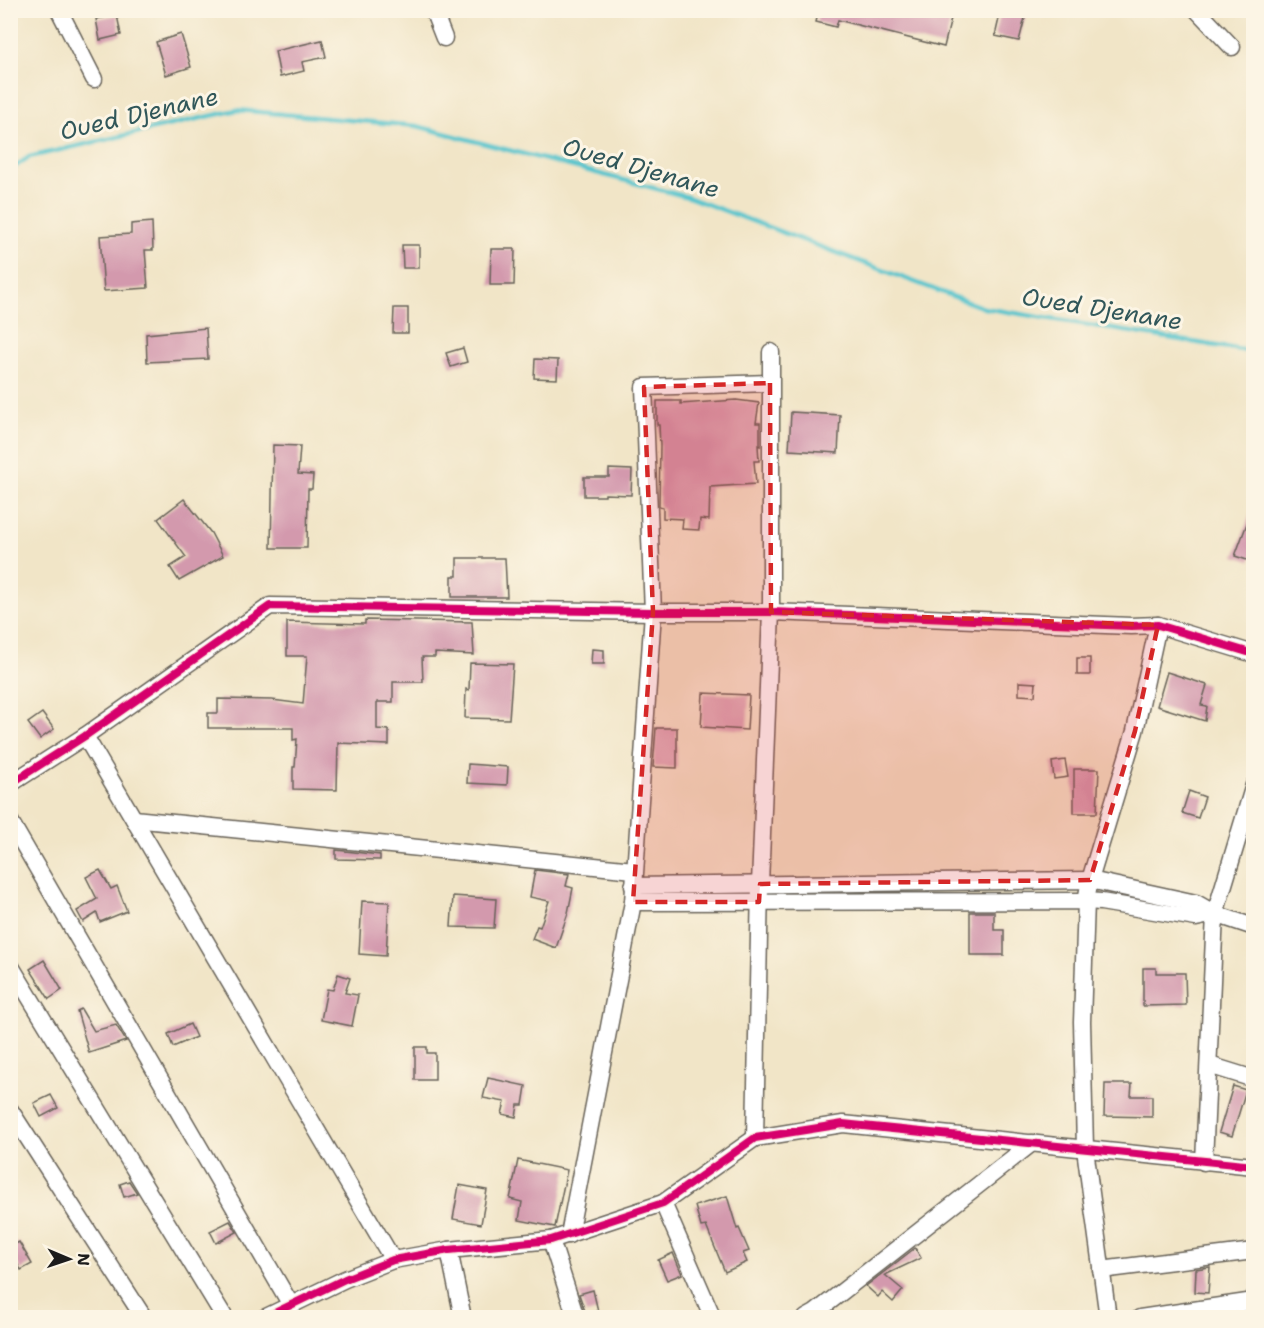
<svg xmlns="http://www.w3.org/2000/svg" width="1264" height="1328" viewBox="0 0 1264 1328" font-family="'Shantell Sans',sans-serif">
<style>
.lines{fill:none;stroke-linecap:round;stroke-linejoin:round}
.stream{stroke:#58c5cd;stroke-width:4.5}
.building{fill:#d399ad}
.street-casing{stroke:#676258;stroke-width:19}
.street{stroke:#fff;stroke-width:16}
.cycleway-casing{stroke:#fcf5e5;stroke-width:11}
.cycleway{stroke:#d6006c;stroke-width:8}
.marked{fill:#d62828;fill-opacity:0.2;stroke:#d62828;stroke-width:4.5;stroke-dasharray:12 8;stroke-linejoin:round}
.labels{text-anchor:middle;stroke-width:6;stroke-linejoin:round;paint-order:stroke}
.water-label{font-size:24px;font-style:italic;fill:#31575a;stroke:#fcf5e5}
</style>
<rect width="100%" height="100%" fill="#fcf5e5"/>
<filter id="ink" filterUnits="userSpaceOnUse"><feTurbulence type="fractalNoise" baseFrequency=".0167" numOctaves="2"/><feDisplacementMap in="SourceGraphic" scale="12" xChannelSelector="R" yChannelSelector="G"/><feConvolveMatrix kernelMatrix="1 2 1 2 8 2 1 2 1" color-interpolation-filters="sRGB"/></filter>
<filter id="wash" filterUnits="userSpaceOnUse"><feTurbulence type="fractalNoise" baseFrequency=".008" numOctaves="4" result="noise"/><feDisplacementMap in="SourceGraphic" scale="24" xChannelSelector="R" yChannelSelector="G"/><feGaussianBlur stdDeviation="1.35" result="paint"/><feColorMatrix in="noise" values="0 0 0 0 0 0 0 0 0 0 0 0 0 0 0 0 0 1.4 0 .05"/><feComposite in="paint" operator="in"/></filter>
<g filter="url(#wash)">
<rect width="100%" height="100%" fill="#f1e5c7"/>
<g class="lines">
<!-- stream -->
<path class="stream" d="M10,170L29,157L237,110L417,126L688,197L984,308L1254,352"/>
</g>
<g id="blocks">
<!-- building -->
<g class="building">
<path d="M819,10H953L944,47L838,20L836,27L816,22Z"/>
<path d="M1001,10H1027L1019,41L995,36Z"/>
<path d="M117,15L121,35L100,40L96,19Z"/>
<path d="M181,34L191,67L166,75L156,42Z"/>
<path d="M322,40L326,57L302,62L304,71L280,77L275,51Z"/>
<path d="M152,222L153,250H145L148,288L104,291L100,236L131,234V224Z"/>
<path d="M402,245H419V268H403Z"/>
<path d="M491,249H515L514,285H490Z"/>
<path d="M394,308H408V333H393Z"/>
<path d="M206,328L208,359L147,362L146,334Z"/>
<path d="M463,348L467,362L451,367L446,353Z"/>
<path d="M535,359L558,360L557,379L534,378Z"/>
<path d="M736,400L759,403L756,423H760V446L758,445L759,461H754L756,484L710,487L709,520L700,519L699,530L682,529L683,519L663,518V508L659,507L660,445L659,425H657V401H681V404Z"/>
<path d="M791,412L840,415L838,453L789,450Z"/>
<path d="M273,445L300,446L298,474L313,475L312,489H308L307,548H271Z"/>
<path d="M609,469L632,470L631,495L605,494V496H584V477H609Z"/>
<path d="M184,499L211,533L223,556L179,581L170,567L186,557L158,519Z"/>
<path d="M1252,510H1254V552L1250,561L1235,556Z"/>
<path d="M457,558H505L507,597H452V576H457Z"/>
<path d="M365,620L472,622L474,655L435,653V657H422L423,682H393V702H377V729L389,730V745L338,743L337,790L293,789V767H295L297,739L293,740V728H208V713H218V699L272,700L303,704L307,656H287V622L365,624Z"/>
<path d="M592,649L604,650V664H591Z"/>
<rect x="1077" y="658" width="13" height="17"/>
<path d="M470,663L513,664L509,719L465,718L466,689L469,690Z"/>
<path d="M1167,672L1207,685L1201,705L1207,706L1205,721L1157,706Z"/>
<path d="M1019,682L1036,683L1035,696L1019,695Z"/>
<path d="M703,693L749,695L747,730L701,727Z"/>
<path d="M42,713L54,729L40,739L28,723Z"/>
<path d="M656,728H677V768L653,767Z"/>
<path d="M1065,760L1068,777L1054,779L1052,762Z"/>
<path d="M468,764L508,767L507,785L467,783Z"/>
<path d="M1074,769H1099L1097,813H1074Z"/>
<path d="M1189,791L1205,797L1198,818L1182,813Z"/>
<path d="M336,850L380,855V860L336,859Z"/>
<path d="M100,870L111,889L117,886L127,911L100,922L97,913L83,922L77,911L97,899L86,877Z"/>
<path d="M535,870L569,874L566,886L573,888L568,913L556,948L532,939L537,926L540,927L549,901L530,897Z"/>
<path d="M453,896L496,899L494,928L451,927Z"/>
<path d="M362,901L389,902L386,956L359,954Z"/>
<path d="M970,912H994V930H1004V955H970Z"/>
<path d="M44,960L62,990L49,999L30,969Z"/>
<path d="M1143,968H1156V973H1185L1186,1005L1143,1006Z"/>
<path d="M338,974L350,978L345,993L358,995L352,1026L321,1020L327,989L333,990Z"/>
<path d="M81,1009L94,1031L116,1025L126,1041L89,1053L77,1011Z"/>
<path d="M190,1024L196,1037L173,1047L168,1034Z"/>
<path d="M415,1047H427V1053H435V1080H415Z"/>
<path d="M488,1078L526,1086L523,1105H518L516,1117L502,1114L505,1102L483,1098Z"/>
<path d="M1105,1084H1132L1131,1096H1152V1117L1104,1116Z"/>
<path d="M1233,1086L1246,1090L1232,1136L1219,1132Z"/>
<path d="M51,1095L58,1108L41,1117L34,1103Z"/>
<path d="M518,1160L567,1170L555,1227L519,1220L522,1202L510,1199Z"/>
<path d="M129,1181L137,1193L124,1197L120,1184Z"/>
<path d="M459,1185L487,1190L481,1224L453,1219Z"/>
<path d="M727,1196L737,1229L739,1228L749,1251L743,1253L747,1262L725,1272L706,1226L701,1227L695,1206Z"/>
<path d="M230,1221L237,1232L216,1243L210,1231Z"/>
<path d="M19,1242L32,1264L21,1270L10,1252V1247Z"/>
<path d="M915,1248L921,1258L885,1275L903,1290L893,1302L882,1292L878,1297L866,1286Z"/>
<path d="M673,1253L682,1274L667,1280L658,1260Z"/>
<path d="M1210,1267L1208,1293L1195,1292L1196,1269Z"/>
<path d="M593,1290L598,1311L586,1314L579,1294Z"/>
</g>
</g>
</g>
<g filter="url(#ink)">
<use href="#blocks" fill-opacity="0" stroke="#676258" stroke-width="1.5"/>
<g class="lines">
<defs>
<g id="street">
<path d="M59,10L94,79"/>
<path d="M433,10L444,38"/>
<path d="M1197,10L1232,47"/>
<path d="M85,736L393,1260"/>
<path d="M10,784L85,736L270,606L653,612H771L1131,626L1158,625L1254,654"/>
<path d="M134,819L634,870"/>
<path d="M10,821L291,1305"/>
<path d="M633,886L1090,880L1196,903L1215,914L1254,927"/>
<path d="M633,902L1086,901L1101,902L1196,918L1215,914"/>
<path d="M10,965L225,1318"/>
<path d="M1209,1065L1254,1079"/>
<path d="M10,1110L144,1318"/>
<path d="M755,1138L760,884L771,612V352"/>
<path d="M1204,1162L1215,914L1254,785"/>
<path d="M663,1203L713,1318"/>
<path d="M569,1235L633,902L653,612L644,387L770,383"/>
<path d="M551,1240L576,1318"/>
<path d="M449,1250L463,1318"/>
<path d="M1101,1270L1254,1251"/>
<path d="M264,1318L345,1279L393,1260L449,1250L551,1240L663,1203L755,1138L843,1124L1254,1166"/>
<path d="M806,1318L815,1313L1032,1143"/>
<path d="M1108,1318L1085,1149L1082,1022L1086,901L1090,880L1135,731L1158,625"/>
<path d="M1140,1318L1254,1301"/>
</g>
</defs>
<!-- street casing -->
<use href="#street" class="street-casing"/>
<!-- street -->
<use href="#street" class="street"/>
<defs>
<g id="cycleway">
<path d="M10,784L85,736L270,606L653,612H771L1131,626L1158,625L1254,654"/>
<path d="M264,1318L345,1279L393,1260L449,1250L551,1240L663,1203L755,1138L843,1124L1254,1166"/>
</g>
</defs>
<!-- cycleway casing -->
<use href="#cycleway" class="cycleway-casing"/>
<!-- cycleway -->
<use href="#cycleway" class="cycleway"/>
</g>
</g>
<!-- marked area -->
<path class="marked" d="M770,383L771,612L1158,625L1135,731L1090,880L760,884L759,902H633L653,612L644,387Z"/>
<g class="labels">
<!-- water labels -->
<g class="water-label">
<text transform="translate(139 114) rotate(-13)" y="8">Oued Djenane</text>
<text transform="translate(641 168) rotate(16)" y="8">Oued Djenane</text>
<text transform="translate(1102 309) rotate(9)" y="8">Oued Djenane</text>
</g>
</g>
<!-- margin -->
<rect width="1264" height="1328" fill="none" stroke="#fcf5e5" stroke-width="36"/>
<!-- north arrow -->
<g transform="translate(69 1259) rotate(92)" stroke="#fcf5e5" stroke-width="4.5" paint-order="stroke">
<path d="M0-4.5L10 22L0 15L-10 22Z" fill="#1c1c1c"/>
<text y="-9" font-size="16" font-weight="bold" text-anchor="middle" fill="#1c1c1c">N</text>
</g>
</svg>
